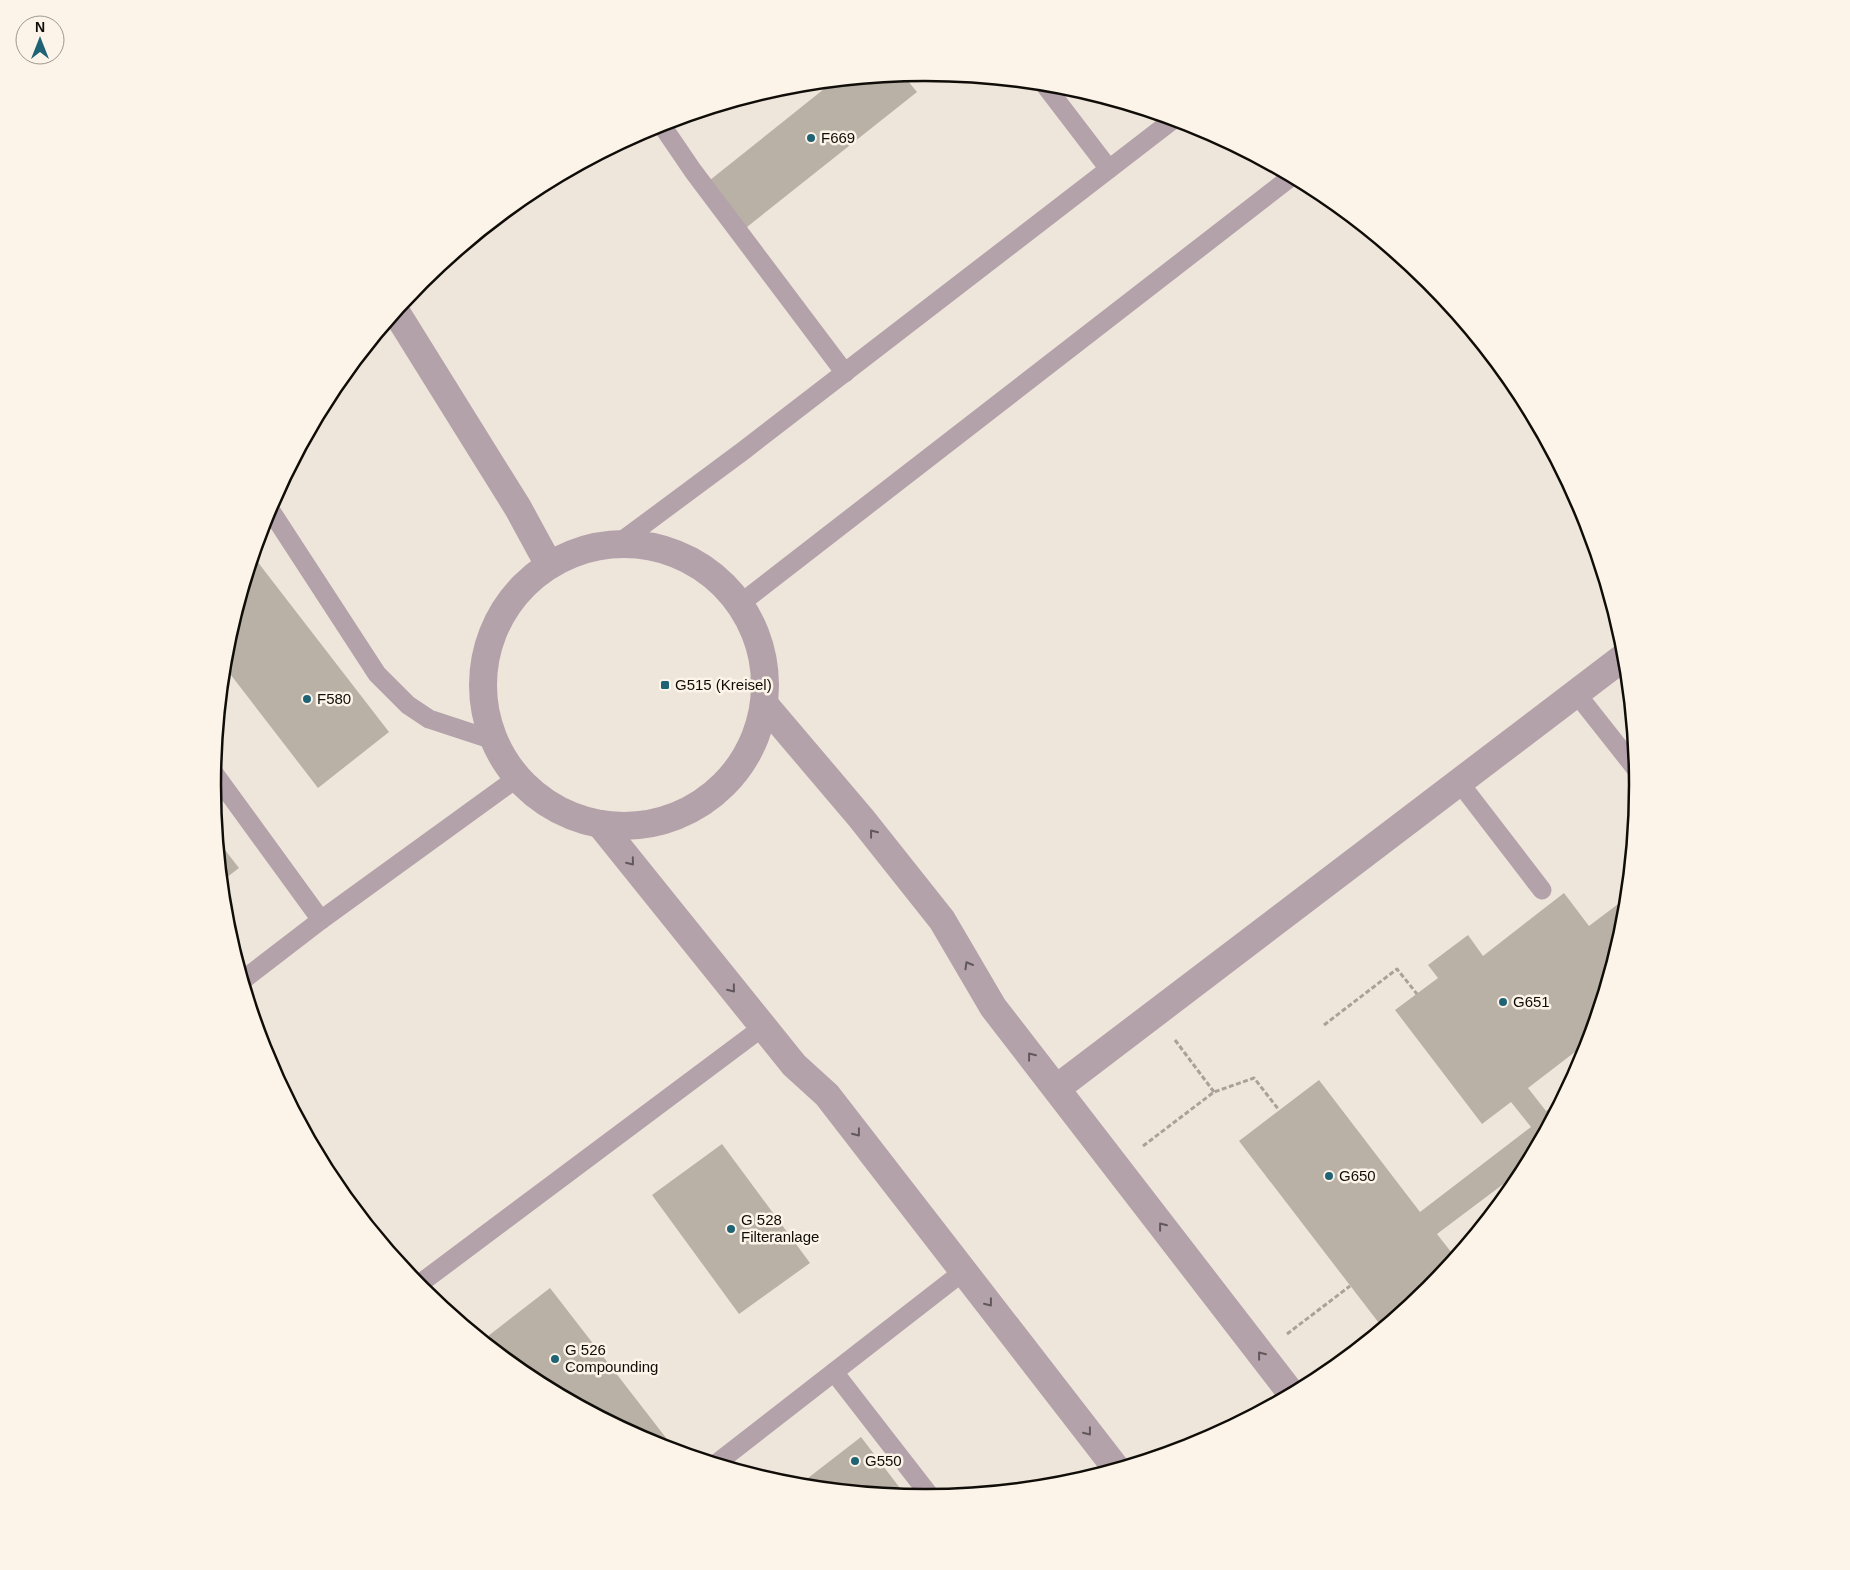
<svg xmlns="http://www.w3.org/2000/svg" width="1850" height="1570" viewBox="0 0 1850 1570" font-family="Arial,sans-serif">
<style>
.building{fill:#b9b1a6}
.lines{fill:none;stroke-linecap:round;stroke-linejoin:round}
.path{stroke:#aaa29a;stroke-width:3;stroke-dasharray:5 2.5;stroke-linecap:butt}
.lane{stroke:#b4a2ab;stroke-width:19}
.street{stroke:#b4a2ab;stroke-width:28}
.oneway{stroke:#62585a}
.poi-dot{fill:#1f6375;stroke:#fcf4e8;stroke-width:2}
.labels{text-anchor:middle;stroke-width:5;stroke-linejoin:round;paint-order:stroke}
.poi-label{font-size:15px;fill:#100d09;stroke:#fcf4e8;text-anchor:start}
.rim{fill:none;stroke:#100d09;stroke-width:2.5}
</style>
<rect width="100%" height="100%" fill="#efe6db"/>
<!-- building -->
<g class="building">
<path d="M903,75L917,92L742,231L705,184L834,81Z"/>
<path d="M253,556L389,732L318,788L224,666L226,646Z"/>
<path d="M218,841L239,868L222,881Z"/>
<path d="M1564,893L1589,926L1626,898L1624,924L1588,1042L1528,1088L1546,1111L1561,1100L1520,1176L1518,1173L1437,1234L1455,1257L1429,1289L1382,1327L1239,1141L1319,1080L1420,1212L1531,1127L1511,1102L1482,1124L1395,1010L1438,978L1428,965L1468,935L1483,956Z"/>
<path d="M722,1144L810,1263L739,1314L652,1195Z"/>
<path d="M550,1288L670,1443L665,1447L652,1443L529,1377L483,1340Z"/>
<path d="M861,1437L906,1496L799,1485Z"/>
</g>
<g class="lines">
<!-- path -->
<g class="path">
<path d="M1324,1025L1397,969L1417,994"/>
<path d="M1175,1040L1214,1092"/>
<path d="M1143,1146L1214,1092L1254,1078L1279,1110"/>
<path d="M1287,1334L1350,1286"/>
</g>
<!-- lane -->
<g class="lane">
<path d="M1044,84L1109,169"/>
<path d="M661,124L693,171L845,373"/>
<path d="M269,508L377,674L408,705L429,719L493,740"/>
<path d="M619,543L743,451L1174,119"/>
<path d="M741,603L1291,177"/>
<path d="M1576,693L1636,769"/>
<path d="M214,773L321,920"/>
<path d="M1459,782L1542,890"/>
<path d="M243,980L321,920L517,778"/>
<path d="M418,1285L763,1027"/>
<path d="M834,1372L931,1497"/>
<path d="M717,1463L964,1271"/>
</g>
<!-- street -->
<g class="street">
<path d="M396,312L518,508L549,565"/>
<circle cx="624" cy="685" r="141"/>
<path d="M765,705L861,818L942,920L993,1007L1291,1393"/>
<path d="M600,824L794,1065L827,1095L1116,1468"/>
<path d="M1057,1088L1625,656"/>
</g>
</g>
<!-- one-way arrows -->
<defs><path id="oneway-chevron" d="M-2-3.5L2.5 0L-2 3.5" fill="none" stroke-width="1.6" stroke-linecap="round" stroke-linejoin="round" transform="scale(1.25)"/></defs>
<g class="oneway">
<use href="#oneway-chevron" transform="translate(873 833) rotate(-128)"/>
<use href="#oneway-chevron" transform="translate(631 862) rotate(51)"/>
<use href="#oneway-chevron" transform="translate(968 965) rotate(-120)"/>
<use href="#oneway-chevron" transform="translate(732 989) rotate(51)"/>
<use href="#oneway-chevron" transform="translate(1031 1056) rotate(-128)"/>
<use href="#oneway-chevron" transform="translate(857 1133) rotate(52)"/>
<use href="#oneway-chevron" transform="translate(1162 1226) rotate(-128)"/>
<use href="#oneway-chevron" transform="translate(989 1303) rotate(52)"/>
<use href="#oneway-chevron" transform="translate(1261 1355) rotate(-128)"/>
<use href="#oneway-chevron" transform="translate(1088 1432) rotate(52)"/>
</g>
<!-- markers -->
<g class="poi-dot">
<circle cx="811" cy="138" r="5"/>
<rect x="660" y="680" width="10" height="10" rx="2.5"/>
<circle cx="307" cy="699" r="5"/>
<circle cx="1503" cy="1002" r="5"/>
<circle cx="1329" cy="1176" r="5"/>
<circle cx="731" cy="1229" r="5"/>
<circle cx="555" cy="1359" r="5"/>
<circle cx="855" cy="1461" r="5"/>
</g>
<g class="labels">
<!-- poi labels -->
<g class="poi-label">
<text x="821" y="143">F669</text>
<text x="675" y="690">G515 (Kreisel)</text>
<text x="317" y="704">F580</text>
<text x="1513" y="1007">G651</text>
<text x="1339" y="1181">G650</text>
<text x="741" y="1225">G 528<tspan x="741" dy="17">Filteranlage</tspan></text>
<text x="565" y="1355">G 526<tspan x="565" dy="17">Compounding</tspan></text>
<text x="865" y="1466">G550</text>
</g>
</g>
<!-- crop -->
<path d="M0 0H1850V1570H0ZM221 785a704 704 0 1 1 1408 0a704 704 0 1 1-1408 0Z" fill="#fcf4e8" fill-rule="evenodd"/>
<path class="rim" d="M221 785a704 704 0 1 1 1408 0a704 704 0 1 1-1408 0Z"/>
<!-- north arrow -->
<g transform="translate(40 40)"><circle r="24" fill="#fcf4e8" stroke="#9e988f"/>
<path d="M0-4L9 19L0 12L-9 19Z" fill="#1f6375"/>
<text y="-8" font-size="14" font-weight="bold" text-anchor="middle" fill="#100d09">N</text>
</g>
</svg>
